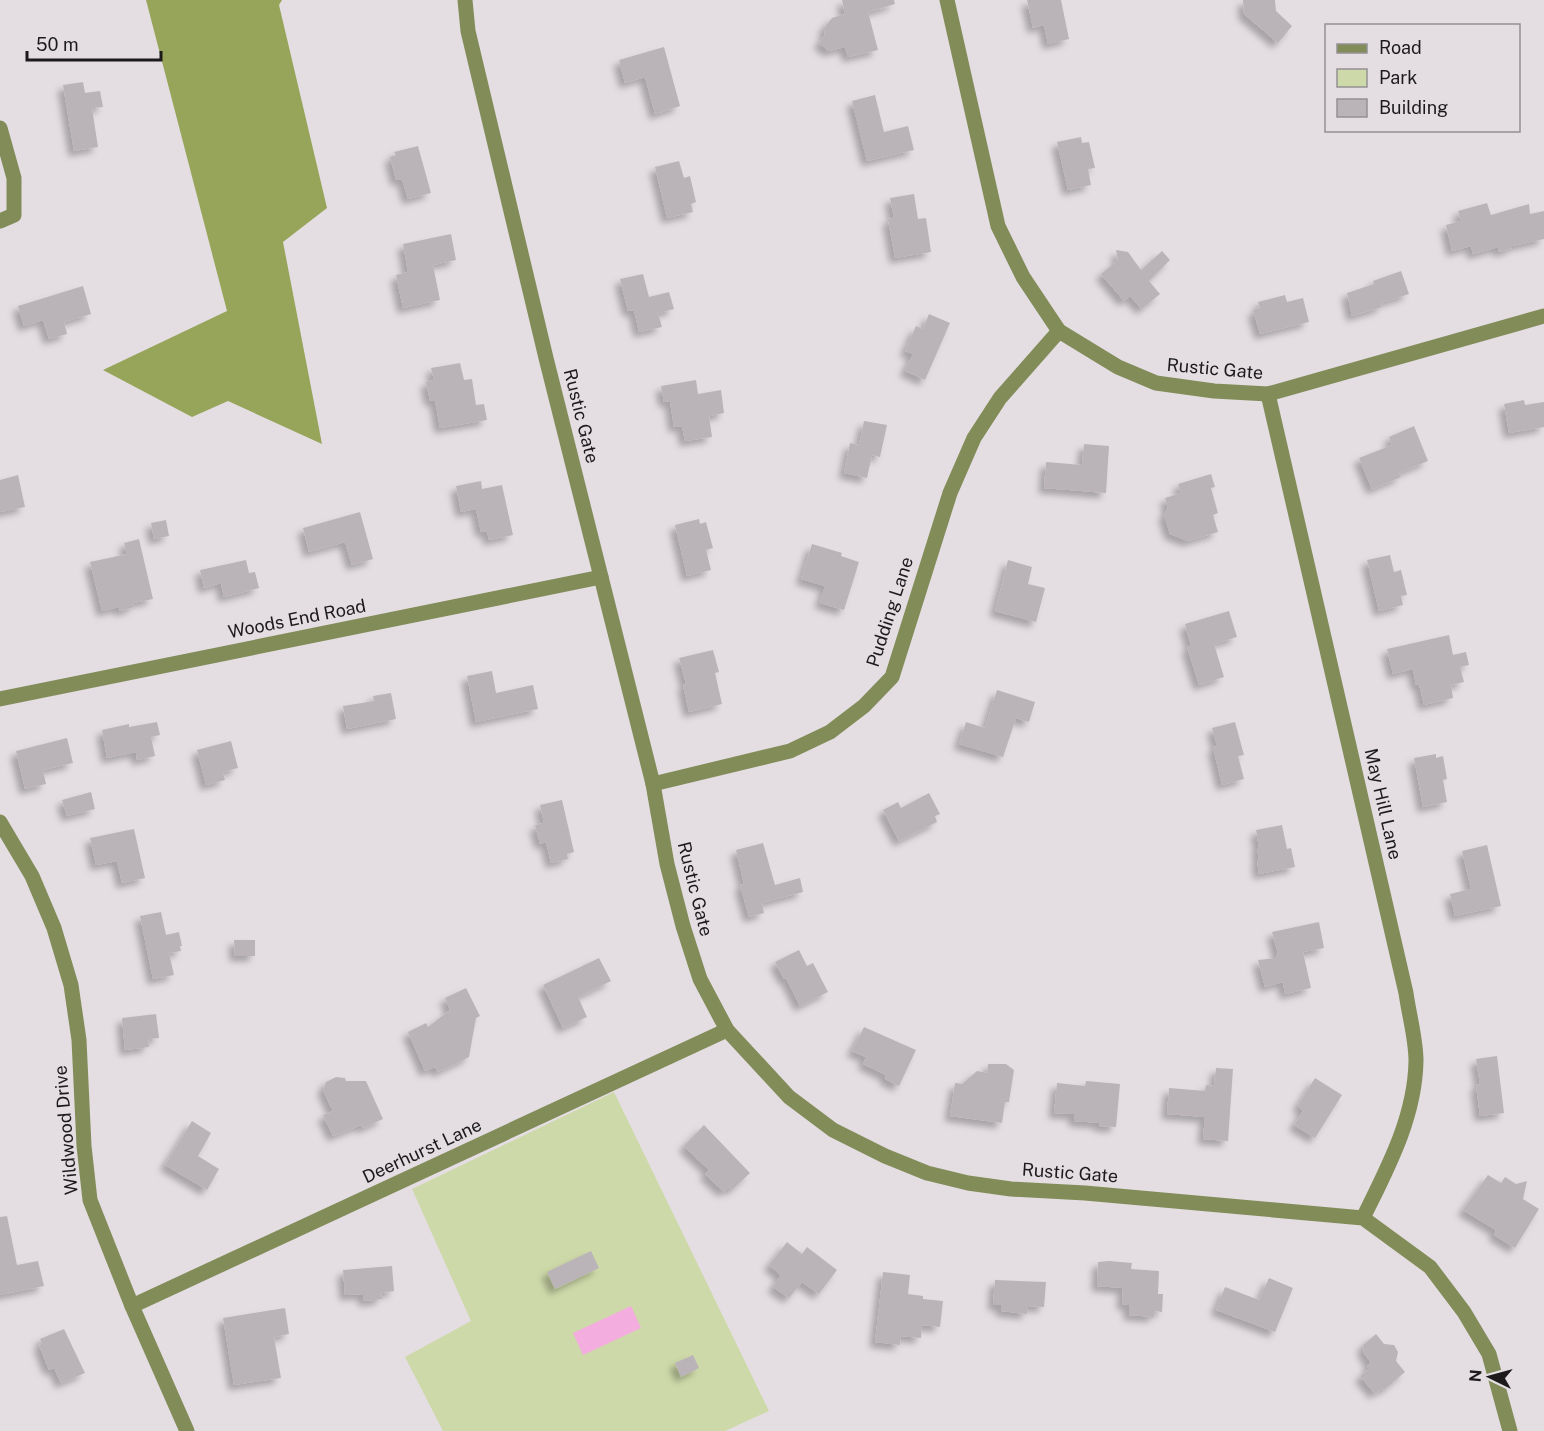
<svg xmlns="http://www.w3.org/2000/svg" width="1544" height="1431" viewBox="0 0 1544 1431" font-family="'Public Sans',sans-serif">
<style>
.green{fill:#ced9a9}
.forest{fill:#96a559}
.water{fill:#f3adde}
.building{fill:#bab4b8;filter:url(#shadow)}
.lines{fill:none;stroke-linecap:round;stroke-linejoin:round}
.street{stroke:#828c59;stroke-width:15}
.labels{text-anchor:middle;stroke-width:5;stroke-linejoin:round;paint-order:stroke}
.street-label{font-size:18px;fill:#1c1a1b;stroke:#e4dee2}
</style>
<defs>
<filter id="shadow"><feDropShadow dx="-5.5" dy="5.5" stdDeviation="3" flood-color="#0004"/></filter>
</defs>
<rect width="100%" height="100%" fill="#e4dee2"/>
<!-- green -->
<path class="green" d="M614,1092L769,1411L725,1431H443L405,1357L471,1321L412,1189Z"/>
<!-- forest -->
<path class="forest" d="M146,0H282L279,5L327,208L283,242L322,444L228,401L192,417L103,370L227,311Z"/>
<!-- water -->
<path class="water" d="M631,1306L641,1328L583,1355L573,1333Z"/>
<!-- building -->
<g class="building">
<path d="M842,0H894L895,4L868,12L878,50L848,57L845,47L829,51L819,43L825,35L824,28L832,18L845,14Z"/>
<path d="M1027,0H1061L1069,39L1048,44L1044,25L1033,28Z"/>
<path d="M1243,0H1275L1276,11L1292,26L1278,43L1244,14Z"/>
<path d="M664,47L680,106L655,114L645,77L625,83L619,60Z"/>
<path d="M83,82L85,93L100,91L103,107L92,108L98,147L74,151L63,85Z"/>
<path d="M875,95L884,132L908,126L914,150L867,161L852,101Z"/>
<path d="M1081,137L1082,143L1089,142L1095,168L1088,169L1091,185L1068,190L1057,142Z"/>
<path d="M418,146L431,193L408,199L402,179L396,180L390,157L396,155L394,152Z"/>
<path d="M679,161L684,178L690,176L696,202L691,204L693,212L667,218L655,167Z"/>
<path d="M914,194L918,219L926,218L931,252L895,258L888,219L894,218L890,198Z"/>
<path d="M1487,203L1491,215L1529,204L1530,214L1544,211V239L1512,246V248L1499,252L1498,247L1473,254L1471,246L1452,251L1446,225L1461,221L1458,211Z"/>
<path d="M451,234L456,260L433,265L440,300L403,308L396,275L408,272L403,244Z"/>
<path d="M1116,250L1128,252L1141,270L1162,251L1170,260L1149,281L1160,294L1142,309L1130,296L1124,301L1101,274L1118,260Z"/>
<path d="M1401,271L1409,294L1381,303L1382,307L1352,316L1347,293L1374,284L1373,281Z"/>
<path d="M643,274L649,297L669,292L674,309L658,313L662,327L639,332L634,310L628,311L620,279Z"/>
<path d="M83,286L91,314L64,322L67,334L49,339L43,320L24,326L18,306Z"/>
<path d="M1285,295L1287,302L1303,298L1309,322L1260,334L1253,310L1260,308L1258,302Z"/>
<path d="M929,314L950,323L925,380L905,371L913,354L905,351L916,326L923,329Z"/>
<path d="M460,363L464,380L472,379L476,405L484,404L487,420L440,428L435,400L430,401L426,382L434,380L431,368Z"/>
<path d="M696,380L698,394L721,390L724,413L709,416L712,437L685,441L682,426L674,427L670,401L664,402L661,386Z"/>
<path d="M1524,400L1525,405L1544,402V427L1509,433L1504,404Z"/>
<path d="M864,421L887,425L880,457L872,455L867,478L844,473L850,443L859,445Z"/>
<path d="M1414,426L1428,461L1399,473L1401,477L1372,489L1359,458L1392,445L1389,437Z"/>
<path d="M1084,444L1109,446L1106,493L1044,488L1046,462L1082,465Z"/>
<path d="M1211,474L1215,487L1211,488L1218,513L1213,515L1218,532L1188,541L1170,534L1164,515L1168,508L1165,498L1181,493L1178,484Z"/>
<path d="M18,475L25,507L0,512V480Z"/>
<path d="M481,481L482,489L502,485L513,535L489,540L487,531L481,532L476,509L461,512L456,486Z"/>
<path d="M360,512L373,559L352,565L345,542L309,552L303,528Z"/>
<path d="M699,519L700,524L706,522L713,548L706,550L711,570L687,576L675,525Z"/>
<path d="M166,520L169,536L154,539L151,523Z"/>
<path d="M139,539L153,599L133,603L134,607L120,611L119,607L102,611L90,562L127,554L124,543Z"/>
<path d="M812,544L842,553L841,556L859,562L844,610L820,603L825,586L801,579Z"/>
<path d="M1390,555L1394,572L1401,570L1407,595L1401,596L1403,605L1379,611L1367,560Z"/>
<path d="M246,560L249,573L255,572L259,588L224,597L221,583L204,588L200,570Z"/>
<path d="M1008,560L1032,567L1028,584L1045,588L1036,622L995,611Z"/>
<path d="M1229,611L1237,637L1214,644L1224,677L1199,685L1187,647L1191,646L1185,624Z"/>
<path d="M1449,635L1453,655L1466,652L1469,665L1460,667L1464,682L1451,685L1453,698L1424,705L1419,684L1416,685L1413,669L1393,674L1387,649Z"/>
<path d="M713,650L719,672L715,673L722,704L689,712L683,685L686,684L679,658Z"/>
<path d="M492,671L496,693L533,685L538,709L476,722L467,676Z"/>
<path d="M997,690L1035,702L1029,722L1016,718L1003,757L959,744L966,722L985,728Z"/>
<path d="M391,693L396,719L347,729L343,706L374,701L373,696Z"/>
<path d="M157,722L160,735L151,737L155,756L137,760L136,752L107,758L102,730L129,724V727Z"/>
<path d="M1235,722L1244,755L1238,756L1244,779L1222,785L1213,747L1217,746L1212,728Z"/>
<path d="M67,738L73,763L43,770L46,784L25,789L16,751Z"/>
<path d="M231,741L238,768L223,772L225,780L206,785L197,750Z"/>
<path d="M1436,754V758L1443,756L1447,779L1443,780L1447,802L1423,807L1414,758Z"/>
<path d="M91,792L95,809L67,816L62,800Z"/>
<path d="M929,793L940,814L935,816L937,822L899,841L883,810L898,802L901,808Z"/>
<path d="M562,800L574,852L567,854L568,859L551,863L546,842L540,844L535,825L544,823L540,805Z"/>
<path d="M1282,825L1287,849L1291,848L1295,867L1259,874L1257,860H1259L1257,848H1259L1256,830Z"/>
<path d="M134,829L145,878L122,883L117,861L96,865L90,838Z"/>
<path d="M763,843L775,885L800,878L803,892L762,903L764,913L749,917L740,885L744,884L736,850Z"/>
<path d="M1487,845L1501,906L1455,916L1450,894L1471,889L1462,851Z"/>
<path d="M161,912L166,935L179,932L182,946H180L181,951L169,953L174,975L153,979L140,916Z"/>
<path d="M1319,922L1324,948L1303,952L1311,988L1285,994L1283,982L1265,987L1258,960L1277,958L1276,954H1278L1272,932Z"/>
<path d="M234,940H255V956H235Z"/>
<path d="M799,950L807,966L813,963L828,992L800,1006L786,978L784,979L775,962Z"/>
<path d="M599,958L611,981L578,997L587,1017L563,1028L543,985Z"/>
<path d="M466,988L480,1016L476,1018L469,1057L438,1072L435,1067L425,1071L408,1032L426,1023L428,1027L450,1010L445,998Z"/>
<path d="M156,1014L159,1038L148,1039L149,1047L125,1050L122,1018Z"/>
<path d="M864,1027L916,1050L899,1086L885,1079L886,1075L863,1064L866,1057L852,1051Z"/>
<path d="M1497,1056L1504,1113L1480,1116L1476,1085L1480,1084L1476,1059Z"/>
<path d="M988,1064H1006L1014,1070L1009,1102H1005L1002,1123L950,1116L955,1083L962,1084L977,1071L987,1073Z"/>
<path d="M1216,1068L1233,1069L1228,1141L1203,1139L1205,1117L1167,1114L1169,1088L1205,1091L1206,1085L1214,1086Z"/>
<path d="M336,1077L345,1078L346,1081H366L383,1119L363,1128L361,1125L333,1136L323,1115L333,1111L323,1090L326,1082Z"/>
<path d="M1315,1078L1342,1095L1315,1138L1294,1125L1303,1111L1298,1105Z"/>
<path d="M1086,1081L1120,1084L1116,1127L1099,1126L1100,1123L1074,1121V1114L1054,1113L1057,1083L1085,1086Z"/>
<path d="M192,1121L211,1133L198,1156L219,1169L207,1190L165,1165Z"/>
<path d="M704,1125L750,1173L732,1190L729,1187L724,1192L705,1174L709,1170L684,1146Z"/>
<path d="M1488,1175L1501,1183L1505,1177L1516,1184L1527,1181L1523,1199L1539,1209L1515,1248L1494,1235L1496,1230L1463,1210Z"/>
<path d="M7,1216L17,1265L38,1261L44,1286L0,1295V1217Z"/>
<path d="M787,1242L802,1254L807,1247L837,1270L819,1294L802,1282L789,1298L773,1287L781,1275L769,1265Z"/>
<path d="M591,1251L599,1268L555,1289L547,1272Z"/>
<path d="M1109,1261L1132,1263L1131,1269L1159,1271L1158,1294H1163L1162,1312L1155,1311L1154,1317L1129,1315V1305L1122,1304L1123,1288L1097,1286L1098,1262Z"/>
<path d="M392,1266L394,1291L381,1293L382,1299L364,1301L363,1294L345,1295L343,1270Z"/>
<path d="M883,1272L910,1275L908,1294L923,1296V1299L943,1301L940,1327L922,1325L921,1338L901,1336L900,1345L875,1342Z"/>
<path d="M1269,1278L1293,1288L1275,1332L1216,1310L1225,1287L1259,1300Z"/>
<path d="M995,1280L1046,1282L1044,1307L1028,1306L1027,1314L1001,1311V1305H993Z"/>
<path d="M285,1308L289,1334L274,1337L281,1378L234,1385L223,1318Z"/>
<path d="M64,1329L85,1373L61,1383L54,1368L49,1370L39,1345L42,1344L40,1339Z"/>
<path d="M1376,1334L1384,1344L1394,1345L1398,1352L1396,1361L1405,1372L1384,1390L1382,1388L1375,1394L1360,1376L1369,1369L1367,1366L1371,1363L1364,1353L1363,1345Z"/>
<path d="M693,1355L699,1368L681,1377L675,1363Z"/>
</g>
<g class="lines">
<!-- street -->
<g class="street">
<path d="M465,0L468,31L546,358L653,784L667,864L683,926L700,979L727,1030L789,1097L833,1130L885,1156L927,1173L968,1183L1011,1189L1085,1193L1363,1218L1430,1267L1464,1312L1489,1354L1510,1431"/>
<path d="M947,0L998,226L1023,277L1059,331L1118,367L1156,383L1214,391L1268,394L1544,316"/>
<path d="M0,128L14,178V215L0,221"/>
<path d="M1268,394L1406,993C1409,1015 1416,1039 1416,1061C1415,1118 1387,1169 1363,1218"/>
<path d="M0,699L601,577"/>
<path d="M653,784L790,751L830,732L864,706L892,677L950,493L974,438L1000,398L1059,331"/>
<path d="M0,822L32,876L54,928L71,985L79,1040L84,1146L90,1200L132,1306L187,1431"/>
<path d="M132,1306L727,1030"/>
</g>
</g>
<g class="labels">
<!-- street labels -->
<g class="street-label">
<text transform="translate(1215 369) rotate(5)" y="6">Rustic Gate</text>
<text transform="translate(581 416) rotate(76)" y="6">Rustic Gate</text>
<text transform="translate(890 612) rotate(-72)" y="6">Pudding Lane</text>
<text transform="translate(297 619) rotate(-11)" y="6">Woods End Road</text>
<text transform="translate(1383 804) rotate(77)" y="6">May Hill Lane</text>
<text transform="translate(695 889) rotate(76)" y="6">Rustic Gate</text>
<text transform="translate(66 1130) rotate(-95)" y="6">Wildwood Drive</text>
<text transform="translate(422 1151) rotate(-25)" y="6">Deerhurst Lane</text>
<text transform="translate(1070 1173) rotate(4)" y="6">Rustic Gate</text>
</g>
</g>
<!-- legend -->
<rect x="1325" y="24" width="195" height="108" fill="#e4dee2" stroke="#949092" stroke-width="1.5"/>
<rect x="1337" y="44" width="30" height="9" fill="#828c59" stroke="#949092" stroke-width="1.5"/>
<text x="1379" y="54" font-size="18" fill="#1c1a1b">Road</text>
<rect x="1337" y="69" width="30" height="18" fill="#ced9a9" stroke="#949092" stroke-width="1.5"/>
<text x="1379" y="84" font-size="18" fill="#1c1a1b">Park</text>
<rect x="1337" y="99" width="30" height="18" fill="#bab4b8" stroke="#949092" stroke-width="1.5"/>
<text x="1379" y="114" font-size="18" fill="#1c1a1b">Building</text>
<!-- north arrow -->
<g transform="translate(1490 1377) rotate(275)" stroke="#e4dee2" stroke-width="4.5" paint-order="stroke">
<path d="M0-4.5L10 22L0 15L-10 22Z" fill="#1c1a1b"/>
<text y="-9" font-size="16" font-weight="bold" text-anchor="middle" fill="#1c1a1b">N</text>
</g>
<!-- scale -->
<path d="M27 51v9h134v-9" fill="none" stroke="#1c1a1b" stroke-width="3"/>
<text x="36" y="51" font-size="18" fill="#1c1a1b" stroke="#e4dee2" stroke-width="4.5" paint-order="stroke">50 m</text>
</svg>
